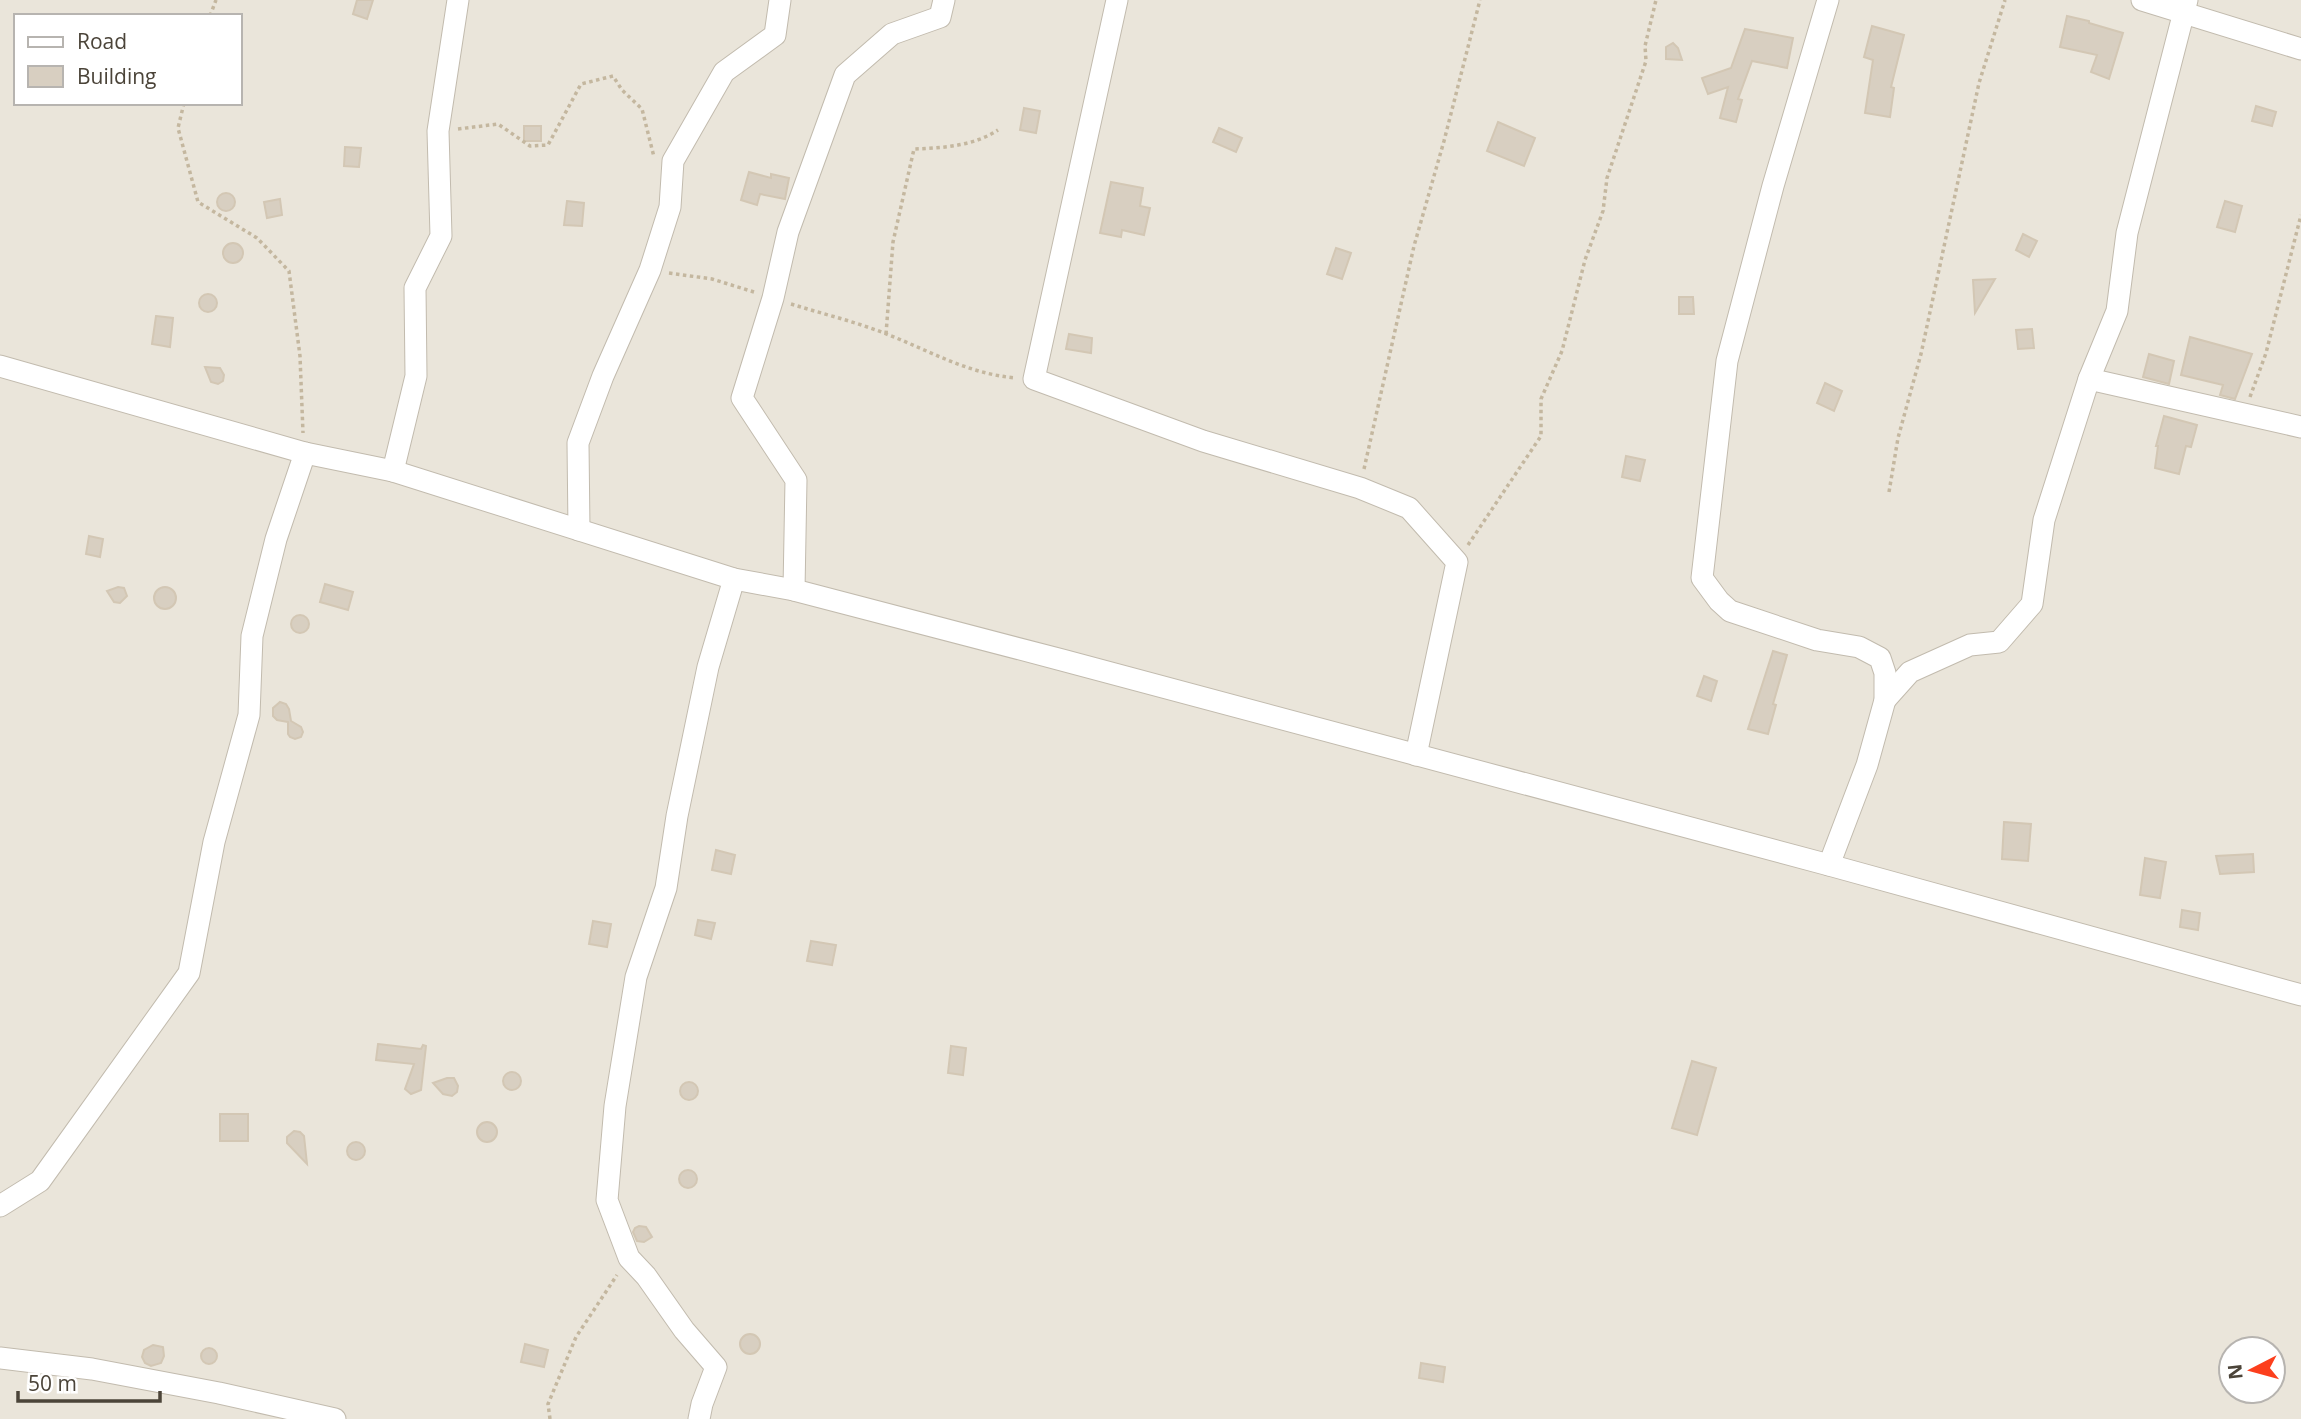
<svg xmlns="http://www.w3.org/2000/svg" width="2301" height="1419" viewBox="0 0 2301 1419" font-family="'Open Sans',sans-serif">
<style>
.residential{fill:#eae5da;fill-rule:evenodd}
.building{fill:#d8cfc1;stroke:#d3c7b4;stroke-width:2}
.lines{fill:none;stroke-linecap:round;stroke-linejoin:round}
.minor-casing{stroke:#c2bbae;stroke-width:23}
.path{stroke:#c4b79f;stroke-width:3.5;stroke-dasharray:3.5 3.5;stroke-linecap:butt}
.minor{stroke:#fff;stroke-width:21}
</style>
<rect width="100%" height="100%" fill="#f6f3ec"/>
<!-- residential -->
<path class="residential" d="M0,0H2301V1419H0ZM16,16H240V103H16ZM2231,1349H2273V1391H2231Z"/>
<!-- building -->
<g class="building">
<path d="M357,0H373L367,19L353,14Z"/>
<path d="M2067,16L2089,21V23L2123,33L2109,79L2091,72L2097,55L2060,47Z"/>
<path d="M1872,26L1904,35L1891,87L1894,88L1890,117L1865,113L1873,60L1864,57Z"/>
<path d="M1745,29L1793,38L1787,68L1752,61L1738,99L1742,100L1736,122L1720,118L1728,87L1708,94L1702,78L1731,68Z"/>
<path d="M1673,43L1678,48L1682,60L1666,59V47Z"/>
<path d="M2256,106L2276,112L2272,126L2252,121Z"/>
<path d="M1024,108L1040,111L1036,133L1020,130Z"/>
<path d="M1498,122L1535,138L1524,166L1487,151Z"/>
<rect x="524" y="126" width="17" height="15"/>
<path d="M1219,128L1242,138L1236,152L1213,142Z"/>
<path d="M345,147L361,148L359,167L344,166Z"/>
<path d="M749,172L771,178V174L789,178L785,199L760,194L757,205L741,200Z"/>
<path d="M1111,182L1143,188L1140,206L1150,208L1144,235L1122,230L1121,237L1100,233Z"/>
<circle cx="226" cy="202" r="9"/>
<path d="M280,199L282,215L267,218L264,202Z"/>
<path d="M567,201L584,203L582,226L564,225Z"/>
<path d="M2225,201L2242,206L2235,232L2217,227Z"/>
<path d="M2023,234L2037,241L2029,257L2016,250Z"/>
<circle cx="233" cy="253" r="10"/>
<path d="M1336,248L1351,253L1342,279L1327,274Z"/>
<path d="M1995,279L1975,313L1973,280Z"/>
<circle cx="208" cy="303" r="9"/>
<path d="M1679,297H1693L1694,314H1679Z"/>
<path d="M156,316L173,318L170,347L152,344Z"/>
<path d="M2032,329L2034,348L2018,349L2016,330Z"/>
<path d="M1069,334L1092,338L1091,353L1066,349Z"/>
<path d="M2190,337L2252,354L2235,399L2220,395L2223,385L2181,375Z"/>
<path d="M2149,354L2174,361L2169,384L2143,377Z"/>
<path d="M205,367L220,368L224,375L223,381L218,384L211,382Z"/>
<path d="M1825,383L1842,391L1834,411L1817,403Z"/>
<path d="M2164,416L2197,425L2191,447L2186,446L2179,474L2155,468L2158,446H2156Z"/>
<path d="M1626,456L1645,460L1640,481L1622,477Z"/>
<path d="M89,536L103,539L100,557L86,554Z"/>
<path d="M325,584L353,592L348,610L320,602Z"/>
<circle cx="165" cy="598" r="11"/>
<path d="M118,587L124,588L127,596L120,603L114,602L107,591Z"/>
<circle cx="300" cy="624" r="9"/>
<path d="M1773,651L1787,655L1773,704L1776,705L1768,734L1748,729Z"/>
<path d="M1704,676L1717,681L1711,701L1697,696Z"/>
<path d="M280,702L286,704L289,709L291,721L301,727L303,732L301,737L295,739L290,737L288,734V722L277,720L273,716V708Z"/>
<path d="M2004,822L2031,824L2028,861L2002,859Z"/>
<path d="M716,850L735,855L731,874L712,870Z"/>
<path d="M2253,854L2254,872L2220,874L2216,856Z"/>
<path d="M2145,858L2166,862L2160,898L2140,895Z"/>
<path d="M2182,910L2200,913L2198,930L2180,927Z"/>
<path d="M698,920L715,923L711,939L695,935Z"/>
<path d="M593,921L611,924L607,947L589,944Z"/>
<path d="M811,941L836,945L832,965L807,961Z"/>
<path d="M378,1044L421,1049L423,1045L426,1046L421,1090L411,1094L405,1089L414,1064L376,1060Z"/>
<path d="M951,1046L966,1048L963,1075L948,1073Z"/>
<path d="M1692,1061L1716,1068L1697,1135L1672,1128Z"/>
<circle cx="512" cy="1081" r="9"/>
<path d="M447,1078H454L458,1086L457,1092L452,1096L443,1094L433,1083Z"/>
<circle cx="689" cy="1091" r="9"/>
<rect x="220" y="1114" width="28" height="27"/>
<circle cx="487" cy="1132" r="10"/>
<path d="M294,1131L300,1132L304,1136L307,1164L287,1143V1137Z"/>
<circle cx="356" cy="1151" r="9"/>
<circle cx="688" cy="1179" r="9"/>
<path d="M639,1226L646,1227L652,1237L644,1242L637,1241L633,1232L635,1228Z"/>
<circle cx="750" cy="1344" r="10"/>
<path d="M525,1344L548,1350L544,1367L521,1362Z"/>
<path d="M153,1345L163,1347L164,1356L161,1363L151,1366L145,1363L142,1357L144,1350Z"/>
<circle cx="209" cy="1356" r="8"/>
<path d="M1421,1363L1445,1367L1443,1382L1419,1378Z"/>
</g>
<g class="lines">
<defs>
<g id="minor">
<path d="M1117,0L1034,379L1203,441L1360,488L1409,508L1457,562L1416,755"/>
<path d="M1828,0L1773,186L1727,361L1702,578L1719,601L1730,611L1817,640L1859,647L1880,658L1885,673V700L1867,765L1829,865"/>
<path d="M2142,0L2301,49"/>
<path d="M0,366L305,453L393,471L734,579L794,590L1062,660L1829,865L2301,995"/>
<path d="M2089,379L2301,427"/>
<path d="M393,471L416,376L415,288L441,236L438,131L458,0"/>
<path d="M579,530L578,443L603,376L650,270L670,207L673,161L724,72L775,35L780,0"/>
<path d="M794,590L796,480L742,398L773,298L788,232L845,75L892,34L940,17L944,0"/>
<path d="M1885,700L1910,672L1970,645L1999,642L2032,604L2044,520L2089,379L2117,311L2127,233L2187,0"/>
<path d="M0,1206L40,1181L189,973L214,842L249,715L252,636L276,539L305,453"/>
<path d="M0,1358L92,1369L219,1393L335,1419"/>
<path d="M699,1419L702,1404L716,1367L684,1330L646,1276L629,1258L607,1200L615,1106L636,977L666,888L677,816L708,667L734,579"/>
</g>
</defs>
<!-- minor casing -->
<use href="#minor" class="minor-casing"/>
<!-- path -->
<g class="path">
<path d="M210,16L216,0"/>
<path d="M184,103L178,128L198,202L257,238L289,271L300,356L303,433"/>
<path d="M458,129L498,124L530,146L548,145L581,84L613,76L622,90L642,109L654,157"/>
<path d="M669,273L712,279L754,292"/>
<path d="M791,304C823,314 857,322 889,335C932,352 969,374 1016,378"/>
<path d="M886,334L893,242L914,149C942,148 974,146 998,130"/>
<path d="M2250,397L2266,353L2301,215"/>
<path d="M1364,469L1414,246L1444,141L1480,0"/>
<path d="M1889,492L1898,438L1921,354L1979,83L2005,0"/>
<path d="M1468,545L1541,436V399L1562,351L1585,260L1603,211L1607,178L1646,61L1645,46L1656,0"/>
<path d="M550,1419L548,1404L576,1337L617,1275"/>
</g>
<!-- minor -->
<use href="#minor" class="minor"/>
</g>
<!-- legend -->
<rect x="14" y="14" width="228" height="91" fill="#ffffff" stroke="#b7b4b0" stroke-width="2"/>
<rect x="28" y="37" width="35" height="10" fill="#ffffff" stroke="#b7b4b0" stroke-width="2"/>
<text x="77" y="49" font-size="21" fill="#4b4439">Road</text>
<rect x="28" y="66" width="35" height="21" fill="#d8cfc1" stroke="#b7b4b0" stroke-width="2"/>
<text x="77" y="84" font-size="21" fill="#4b4439">Building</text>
<!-- north arrow -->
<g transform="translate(2252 1370) rotate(264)"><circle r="33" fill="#ffffff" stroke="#b7b4b0" stroke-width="2"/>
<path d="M0-5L12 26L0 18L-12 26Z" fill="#fc3f1d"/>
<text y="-10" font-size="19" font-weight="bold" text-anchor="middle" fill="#4b4439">N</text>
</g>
<!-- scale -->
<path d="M18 1391v10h142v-10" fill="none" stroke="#4b4439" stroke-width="3.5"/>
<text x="28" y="1391" font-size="21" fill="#4b4439" stroke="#ffffff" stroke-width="5" paint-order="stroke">50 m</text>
</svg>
